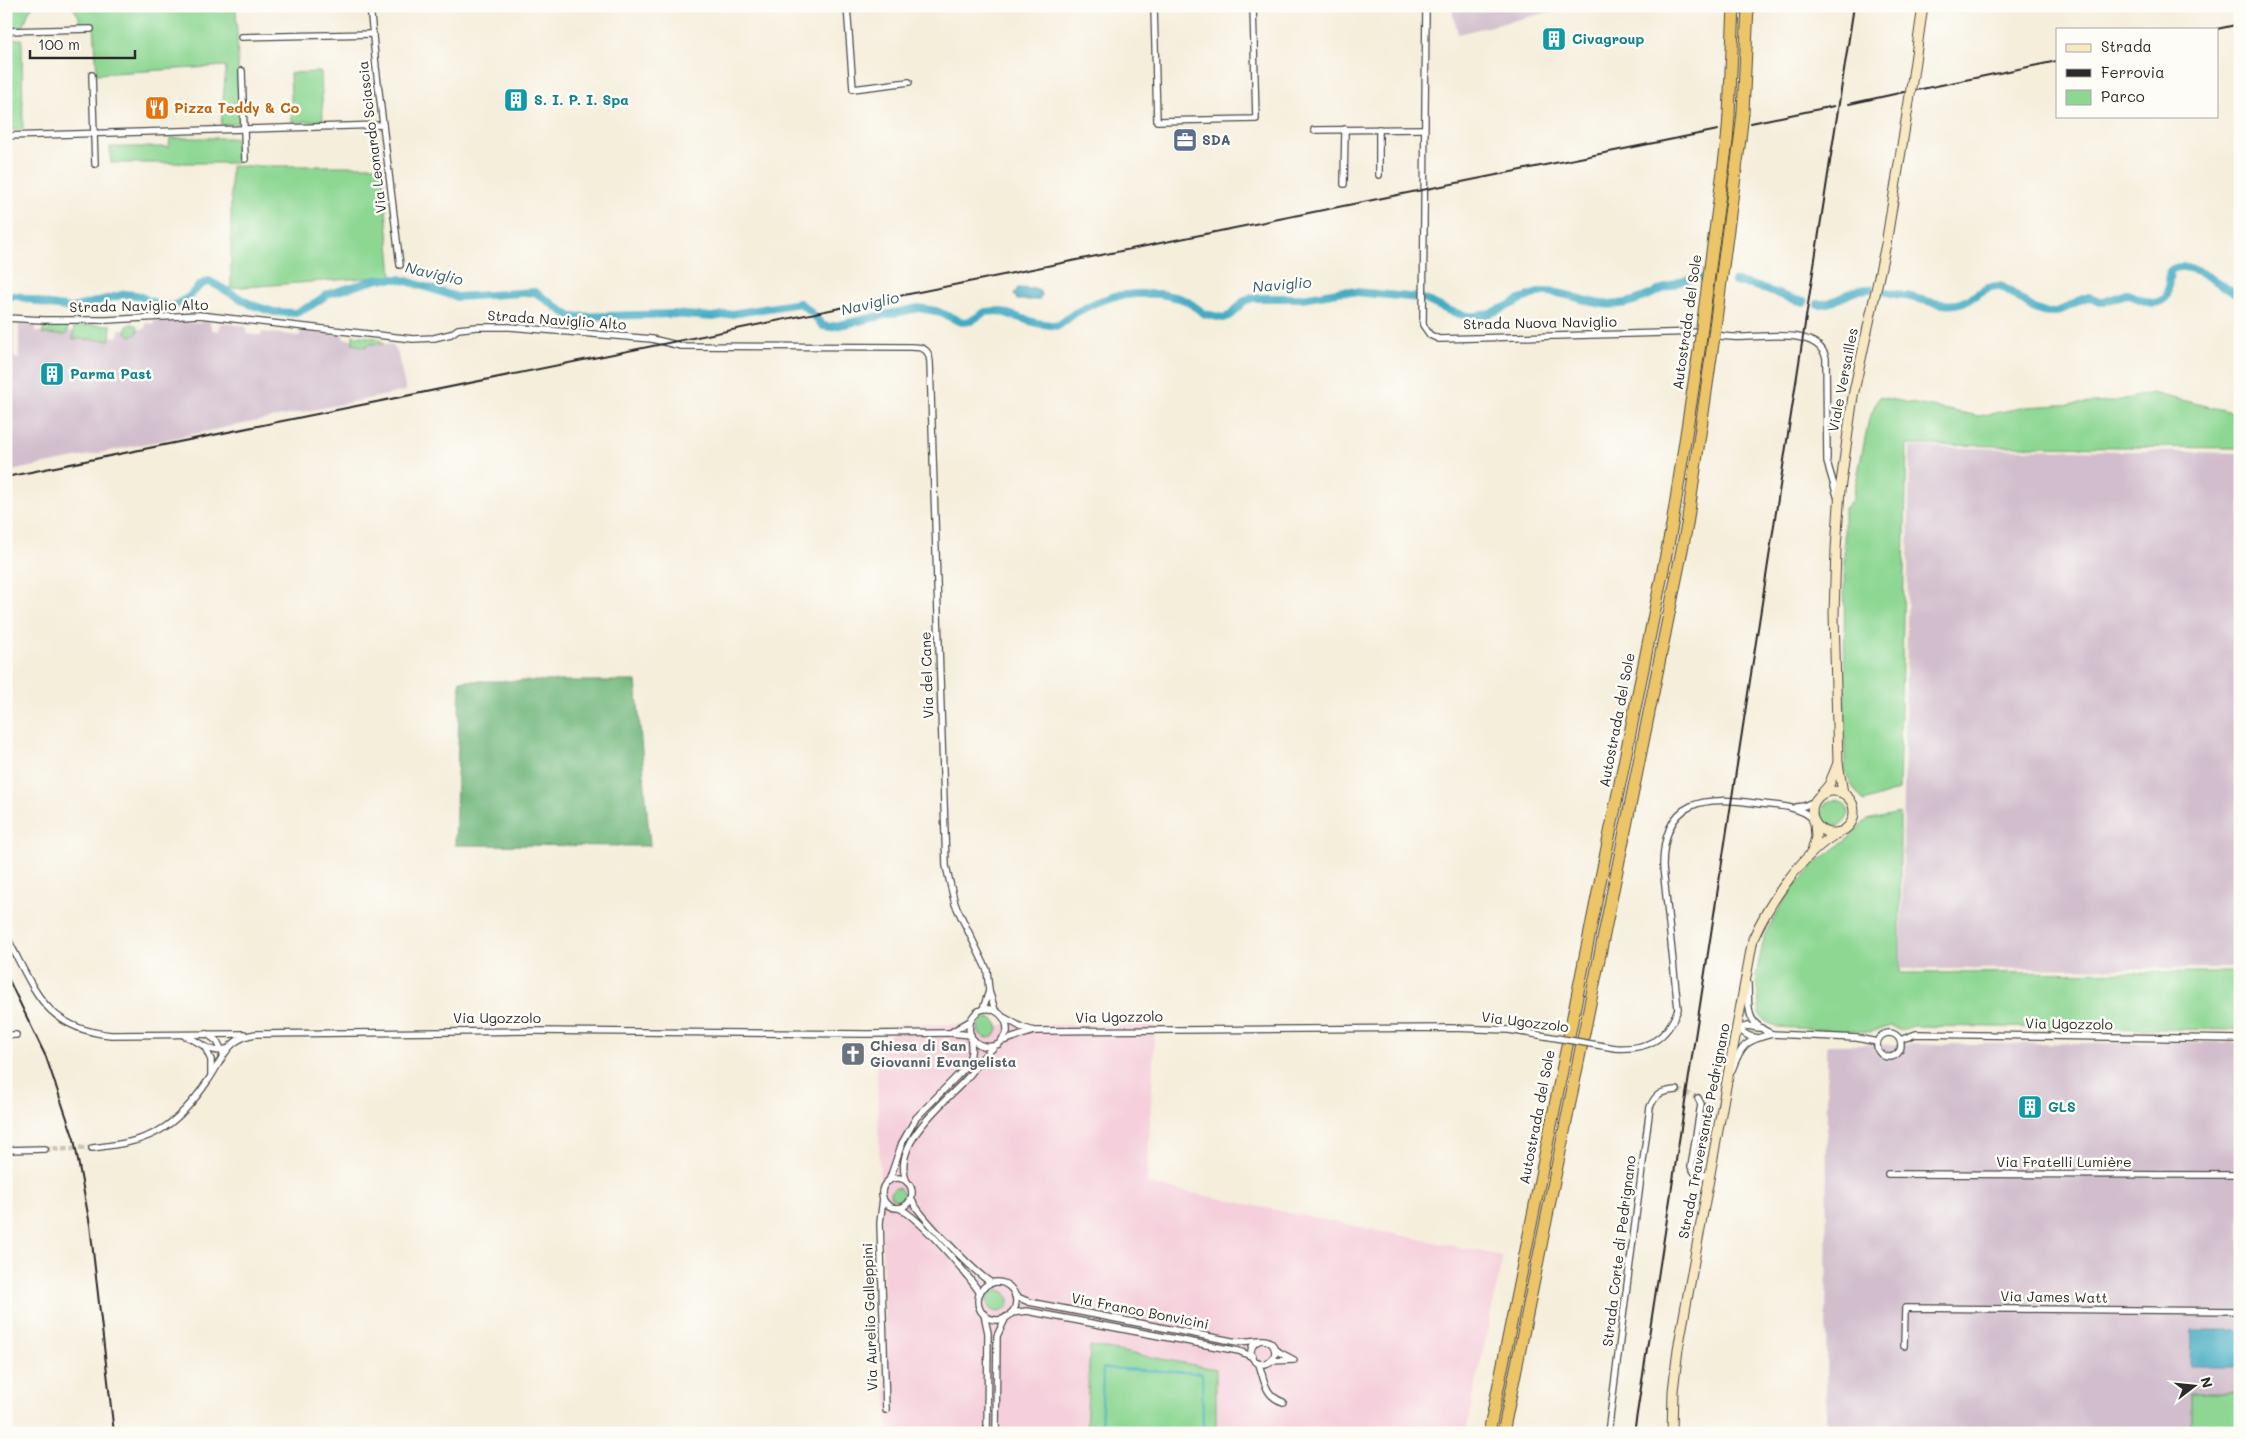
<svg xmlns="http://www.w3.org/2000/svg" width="2246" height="1439" viewBox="0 0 2246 1439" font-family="Mali,sans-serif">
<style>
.built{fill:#f5cfdb}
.industrial{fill:#d1bdcc}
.green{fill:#8dd793;stroke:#5c815f}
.forest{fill:#72b87d;stroke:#4e7254}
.water{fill:#43abc3;stroke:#376b77}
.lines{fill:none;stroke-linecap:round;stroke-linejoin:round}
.stream{stroke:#43abc3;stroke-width:2}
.canal{stroke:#43abc3;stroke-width:8}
.street-tunnel{stroke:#cdc7b8;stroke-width:5.5;stroke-dasharray:5.5 3;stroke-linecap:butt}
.street-casing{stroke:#494845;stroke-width:8}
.secondary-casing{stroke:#494845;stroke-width:11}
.highway-casing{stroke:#494845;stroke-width:13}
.street{stroke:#fff;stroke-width:5.5}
.secondary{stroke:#f8e8c3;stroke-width:9}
.highway{stroke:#edc569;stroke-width:11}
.rail{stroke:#2b2b2b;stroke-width:2}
.street-bridge-casing{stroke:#494845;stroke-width:8;stroke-linecap:butt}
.secondary-bridge-casing{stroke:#494845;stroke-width:11;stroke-linecap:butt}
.highway-bridge-casing{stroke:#494845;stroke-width:13;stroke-linecap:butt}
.street-bridge{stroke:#fff;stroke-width:5.5}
.secondary-bridge{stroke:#f8e8c3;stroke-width:9}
.highway-bridge{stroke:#edc569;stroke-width:11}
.labels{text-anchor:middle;stroke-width:5;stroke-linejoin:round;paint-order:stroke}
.culture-label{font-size:14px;font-weight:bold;fill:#0d838f;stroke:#fdfcf7;text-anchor:start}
.food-label{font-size:14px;font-weight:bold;fill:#c56008;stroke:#fdfcf7;text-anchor:start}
.street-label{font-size:14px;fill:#2b2b2b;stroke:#fdfcf7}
.service-label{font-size:14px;font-weight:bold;fill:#4e5e75;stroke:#fdfcf7;text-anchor:start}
.worship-label{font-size:14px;font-weight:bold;fill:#5b616d;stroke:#fdfcf7;text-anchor:start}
.water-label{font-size:15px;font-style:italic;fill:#355e68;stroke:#fdfcf7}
</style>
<rect width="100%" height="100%" fill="#fdfcf7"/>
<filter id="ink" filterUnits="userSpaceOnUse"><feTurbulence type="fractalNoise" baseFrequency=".02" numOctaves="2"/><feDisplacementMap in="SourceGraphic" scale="10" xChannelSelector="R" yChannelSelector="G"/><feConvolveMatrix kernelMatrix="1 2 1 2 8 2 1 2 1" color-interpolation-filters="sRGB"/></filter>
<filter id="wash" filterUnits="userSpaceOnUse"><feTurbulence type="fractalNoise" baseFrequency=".0096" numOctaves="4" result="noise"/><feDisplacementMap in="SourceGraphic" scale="20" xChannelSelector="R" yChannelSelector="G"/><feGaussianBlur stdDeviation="1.12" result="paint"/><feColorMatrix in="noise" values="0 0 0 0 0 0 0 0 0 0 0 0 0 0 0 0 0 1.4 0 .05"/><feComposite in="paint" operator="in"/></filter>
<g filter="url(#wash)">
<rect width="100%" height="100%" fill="#f5eedb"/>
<!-- built -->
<path class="built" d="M901,1024L1155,1026L1147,1184L1503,1256L1466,1433H888L876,1049Z"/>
<!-- industrial -->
<g class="industrial">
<path d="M1451,6H1574L1458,34Z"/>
<path d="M202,319L209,321L212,330L219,331L221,323L246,326L247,334L254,335H261L262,332L299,336L302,331L343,335L344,339H378L384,344L392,345L397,351L406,391L6,472V322L13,323L14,358L19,359V324H36V332H42L45,325H66L68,331H73L74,325H111L110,336L118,337L119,329H126L128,324H136L137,329H145L146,323L154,324V321L189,320V323H201Z"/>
<path d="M1910,447L2240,453V968L1901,969Z"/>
<path d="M2240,1042V1433H1826L1827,1045Z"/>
</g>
<!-- green -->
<g class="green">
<path d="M6,6H33L29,11L23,28H6Z"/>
<path d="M72,6H236L240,123L221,125L226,66L97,74L94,26H80L79,17Z"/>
<path d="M6,39H22L23,130H6Z"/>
<path d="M321,72L323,121L292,122L290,73Z"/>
<path d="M170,138H236V163H111L110,147H169Z"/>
<path d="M231,166H382L392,276L231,288Z"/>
<circle cx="132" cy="330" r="6"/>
<path d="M45,325H66L68,327L66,335L42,334Z"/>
<path d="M74,325H111L110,340L73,339Z"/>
<path d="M353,335L377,338L384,344H369L365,347L353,344Z"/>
<path d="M2152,393L2240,414V448L1907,445L1899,790L1864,802L1854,789L1845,771L1844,508L1852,502L1869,419L1879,397L1979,416L2026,407L2111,402Z"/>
<circle cx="1835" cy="813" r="13"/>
<path d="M1900,813V973L2240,972V1030L1913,1026L1902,1030L1891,1026L1871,1032L1777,1027L1765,1021L1760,1015L1756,975L1765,934L1787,895L1817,862L1849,838L1866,820Z"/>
<circle cx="988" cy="1028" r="10"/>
<circle cx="897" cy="1194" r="6"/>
<circle cx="998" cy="1301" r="11"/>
<path d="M1090,1346L1216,1369V1433H1086Z"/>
<rect x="2191" y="1394" width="49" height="39"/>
</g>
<!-- forest -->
<path class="forest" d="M460,681H636L650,846L455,845Z"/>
<!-- water -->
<g class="water">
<path d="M1018,288L1038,289L1042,295L1039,300H1017L1014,294Z"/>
<path d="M2191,1330H2240V1366H2190Z"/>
</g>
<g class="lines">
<!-- stream -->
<path class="stream" d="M1101,1433L1103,1368L1202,1373L1203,1433"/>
<!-- canal -->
<g class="canal">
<path d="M1735,282C1758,284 1780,297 1804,302"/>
<path d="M1882,291L1900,295"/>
<path d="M6,296H18L50,305L72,308L125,294L136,295L152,302L172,307L189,297L200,285L209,281L252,305L274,312L296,313L312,305L328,294L379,279H400L457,297L535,292L571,317L673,314L712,317L800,303L810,311"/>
<path d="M1906,296C1922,299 1944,308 1960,303C1975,299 1984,285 2000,286C2018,293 2034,318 2056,312C2068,309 2077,299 2089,297L2099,302H2104L2126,294C2139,297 2155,311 2167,296L2170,271C2187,256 2224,288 2240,297"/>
<path d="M1426,300C1464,318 1473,323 1512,304C1522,299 1533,293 1544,292C1573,291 1594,310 1626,303C1652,298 1676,277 1702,278"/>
<path d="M1818,304C1837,305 1850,288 1870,289"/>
<path d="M815,317L823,326L830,327L918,308L936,311L962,322L971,321L985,312L999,311L1036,323L1058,326L1075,313L1097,302L1115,296L1137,294H1160L1179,298L1187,301L1205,314L1223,318L1231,315L1243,302L1252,298H1302L1344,291L1420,298"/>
</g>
</g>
</g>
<g filter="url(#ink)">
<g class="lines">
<!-- street-tunnel -->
<g class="street-tunnel">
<path d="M1677,1090L1698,1098"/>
<path d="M45,1149L92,1148"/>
</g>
<defs>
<g id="street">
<path d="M370,6L376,67L400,265"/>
<path d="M847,6L853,89L909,82"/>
<path d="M1154,6L1157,121L1256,119L1253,6"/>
<path d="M1426,6L1423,325L1430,335L1439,339L1701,332C1712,334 1722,337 1733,337C1758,339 1817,325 1826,358L1827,462L1838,499"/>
<path d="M6,31L91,29"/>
<path d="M241,37L373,34"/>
<path d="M242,71L245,159"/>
<path d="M92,75L95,164"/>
<path d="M1379,129V175"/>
<path d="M1314,130L1424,129"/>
<path d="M6,136L383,125"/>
<path d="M1344,184L1345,129"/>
<path d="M6,318L44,320H107L199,315L413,339L434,338L451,334L458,329L477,327H510L652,339L681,346L911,347C923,347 929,349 930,362L946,866L955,904L987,970L989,991"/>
<path d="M1796,807L1804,806L1815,801"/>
<path d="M6,936C35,989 43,1028 111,1035L244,1034"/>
<path d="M983,1009L989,991L995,1010"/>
<path d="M970,1021L950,1033L971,1035"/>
<path d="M1034,1031L1452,1028L1509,1030L1545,1036"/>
<circle cx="1889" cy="1045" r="12"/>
<path d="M207,1034L217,1041L223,1053"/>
<path d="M1772,1034L1857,1038L1877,1042"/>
<path d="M6,1035H16"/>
<path d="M185,1036C199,1040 211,1056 226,1049"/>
<path d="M1758,1038L1749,1036L1737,1029L1748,1026L1759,1028"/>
<path d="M1900,1040L1916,1034L2240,1039"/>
<path d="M1003,1041L1034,1031L1021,1027L1005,1018"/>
<path d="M205,1047L211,1060V1074"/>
<path d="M1615,1048C1647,1050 1667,1040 1678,1009L1663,867C1663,797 1704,796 1761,804C1779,806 1798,806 1812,818"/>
<path d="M1732,1070C1741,1045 1746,1040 1772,1034C1745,1022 1749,1011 1748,984"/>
<path d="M1698,1098L1701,1104L1691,1167L1695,1173L1710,1176"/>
<path d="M92,1148C117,1145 143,1142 165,1127C181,1116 196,1098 207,1082C223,1060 226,1038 256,1034L534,1031L867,1034L950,1033"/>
<path d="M6,1150L45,1149"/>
<path d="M1888,1174L2240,1175"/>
<circle cx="897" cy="1193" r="15"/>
<path d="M889,1181L902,1143L916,1118L963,1070C981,1047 963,1033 972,1018C983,999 1009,1012 1007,1032L999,1044C988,1049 979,1047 972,1038"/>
<path d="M907,1182C889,1144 947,1101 968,1077C978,1065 980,1058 993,1048"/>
<path d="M883,1198L880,1223L886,1410"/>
<path d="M911,1198C916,1213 977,1275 992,1283"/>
<path d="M899,1208C921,1219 965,1271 980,1293"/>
<circle cx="997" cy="1301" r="19"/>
<path d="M1015,1296L1029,1302L1237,1342L1261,1340"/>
<path d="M1011,1313L1027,1311L1239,1351L1253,1357"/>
<path d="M984,1314L988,1333L987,1433"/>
<circle cx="1263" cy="1352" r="12"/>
<path d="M1904,1346L1905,1308L2240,1311"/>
<path d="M1271,1361L1294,1360L1275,1350"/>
<path d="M1258,1362C1265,1379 1263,1395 1283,1402"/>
<path d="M996,1433L997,1336L1006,1317"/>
<path d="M1608,1433L1650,1107C1656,1093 1662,1091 1677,1090"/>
</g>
<g id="secondary">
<path d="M1913,75L1923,6"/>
<circle cx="1833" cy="812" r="21"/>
<path d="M1822,793L1829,785L1838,763"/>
<path d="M1843,793L1838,763L1834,614L1836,549L1840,490L1853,396L1886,244L1908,108"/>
<path d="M1812,852L1816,837L1815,823"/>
<path d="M1672,1433L1673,1391L1678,1349L1753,939C1768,904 1804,851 1838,833"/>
</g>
<g id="highway">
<path d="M1743,113L1748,6"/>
<path d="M1729,115L1734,6"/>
<path d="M1702,327L1727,141"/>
<path d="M1715,327L1740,139"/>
<path d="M1489,1433L1672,525L1700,344"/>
<path d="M1503,1433L1687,525L1713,343"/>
</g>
</defs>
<!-- street casing -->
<use href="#street" class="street-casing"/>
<!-- secondary casing -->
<use href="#secondary" class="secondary-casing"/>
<!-- highway casing -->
<use href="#highway" class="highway-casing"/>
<!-- street -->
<use href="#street" class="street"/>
<!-- secondary -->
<use href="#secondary" class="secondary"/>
<!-- highway -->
<use href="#highway" class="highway"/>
<!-- rail -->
<g class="rail">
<path d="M2217,29L2240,24"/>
<path d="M1917,90L2057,61"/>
<path d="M1849,104L1904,92"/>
<path d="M1751,123L1834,106"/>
<path d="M6,477L1718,130"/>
<path d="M6,974L46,1057L74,1139L90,1225L114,1433"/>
<path d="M1634,1433L1854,6"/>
</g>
<defs>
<path id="street-bridge" d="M1545,1036L1615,1048"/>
<path id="secondary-bridge" d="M1908,108L1913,75"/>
<g id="highway-bridge">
<path d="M1740,139L1743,113"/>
<path d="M1727,141L1729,115"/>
<path d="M1713,343L1715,327"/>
<path d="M1700,344L1702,327"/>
</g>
</defs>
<!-- street-bridge casing -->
<use href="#street-bridge" class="street-bridge-casing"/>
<!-- secondary-bridge casing -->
<use href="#secondary-bridge" class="secondary-bridge-casing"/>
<!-- highway-bridge casing -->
<use href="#highway-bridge" class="highway-bridge-casing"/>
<!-- street-bridge -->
<use href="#street-bridge" class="street-bridge"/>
<!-- secondary-bridge -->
<use href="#secondary-bridge" class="secondary-bridge"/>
<!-- highway-bridge -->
<use href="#highway-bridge" class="highway-bridge"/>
</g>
</g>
<!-- icons -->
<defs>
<symbol id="building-square" viewBox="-11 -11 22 22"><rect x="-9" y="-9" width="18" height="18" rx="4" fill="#0f9aa8" stroke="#fdfcf7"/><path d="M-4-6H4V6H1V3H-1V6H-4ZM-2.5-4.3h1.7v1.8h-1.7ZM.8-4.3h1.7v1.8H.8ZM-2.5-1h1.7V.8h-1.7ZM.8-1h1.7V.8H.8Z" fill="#fff"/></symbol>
<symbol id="restaurant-square" viewBox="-11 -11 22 22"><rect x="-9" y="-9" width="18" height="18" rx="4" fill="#e8710a" stroke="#fdfcf7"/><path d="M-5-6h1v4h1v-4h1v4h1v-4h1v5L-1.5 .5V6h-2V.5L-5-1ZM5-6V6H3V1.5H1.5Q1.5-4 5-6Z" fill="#fff"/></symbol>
<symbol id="office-square" viewBox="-11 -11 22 22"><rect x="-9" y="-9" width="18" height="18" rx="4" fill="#5c6f8a" stroke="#fdfcf7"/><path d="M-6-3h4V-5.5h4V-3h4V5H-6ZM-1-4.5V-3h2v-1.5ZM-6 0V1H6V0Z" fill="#fff"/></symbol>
<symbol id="church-square" viewBox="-11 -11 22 22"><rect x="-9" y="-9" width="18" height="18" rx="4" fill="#6b7280" stroke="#fdfcf7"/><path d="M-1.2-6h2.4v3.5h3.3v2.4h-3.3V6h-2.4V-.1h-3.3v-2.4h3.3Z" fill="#fff"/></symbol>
</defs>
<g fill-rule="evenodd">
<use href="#building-square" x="1540" y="25" width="28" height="28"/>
<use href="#building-square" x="502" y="86" width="28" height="28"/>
<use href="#restaurant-square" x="143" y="94" width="28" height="28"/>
<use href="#office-square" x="1171" y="126" width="28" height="28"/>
<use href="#building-square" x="38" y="360" width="28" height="28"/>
<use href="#church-square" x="839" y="1040" width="28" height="28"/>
<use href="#building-square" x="2016" y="1093" width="28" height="28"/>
</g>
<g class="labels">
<!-- culture labels -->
<g class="culture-label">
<text x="1572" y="44">Civagroup</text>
<text x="534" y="105">S. I. P. I. Spa</text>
<text x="70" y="379">Parma Past</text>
<text x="2048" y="1112">GLS</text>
</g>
<!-- food labels -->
<g class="food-label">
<text x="174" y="113">Pizza Teddy &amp; Co</text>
</g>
<!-- street labels -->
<g class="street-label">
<text transform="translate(372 137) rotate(-97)" y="5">Via Leonardo Sciascia</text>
<text transform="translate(139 306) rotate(-1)" y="5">Strada Naviglio Alto</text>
<text transform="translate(557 320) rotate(4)" y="5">Strada Naviglio Alto</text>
<text transform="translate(1687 322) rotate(-82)" y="5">Autostrada del Sole</text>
<text transform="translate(1540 323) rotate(-1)" y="5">Strada Nuova Naviglio</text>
<text transform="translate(1843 380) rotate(-79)" y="5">Viale Versailles</text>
<text transform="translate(927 675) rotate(-92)" y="5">Via del Cane</text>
<text transform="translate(1617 720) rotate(-79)" y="5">Autostrada del Sole</text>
<text transform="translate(1119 1017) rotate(-1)" y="5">Via Ugozzolo</text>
<text x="497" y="1023">Via Ugozzolo</text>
<text transform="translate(1525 1022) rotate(7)" y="5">Via Ugozzolo</text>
<text transform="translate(2069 1024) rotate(1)" y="5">Via Ugozzolo</text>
<text transform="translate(1537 1117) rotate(-79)" y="5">Autostrada del Sole</text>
<text transform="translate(1704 1131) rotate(-79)" y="5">Strada Traversante Pedrignano</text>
<text x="2064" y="1167">Via Fratelli Lumière</text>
<text transform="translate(1619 1251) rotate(-83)" y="5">Strada Corte di Pedrignano</text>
<text transform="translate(2054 1297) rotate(1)" y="5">Via James Watt</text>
<text transform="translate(1140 1311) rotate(11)" y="5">Via Franco Bonvicini</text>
<text transform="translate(870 1317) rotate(-92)" y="5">Via Aurelio Galleppini</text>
</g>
<!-- service labels -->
<g class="service-label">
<text x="1202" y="145">SDA</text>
</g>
<!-- worship labels -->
<g class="worship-label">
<text x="870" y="1051">Chiesa di San<tspan x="870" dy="16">Giovanni Evangelista</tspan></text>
</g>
<!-- water labels -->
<g class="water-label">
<text transform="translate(434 274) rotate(13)" y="5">Naviglio</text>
<text transform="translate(1282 285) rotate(-5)" y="5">Naviglio</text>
<text transform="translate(870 304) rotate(-13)" y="5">Naviglio</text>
</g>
</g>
<!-- margin -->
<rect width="2246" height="1439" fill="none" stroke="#fdfcf7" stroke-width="25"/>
<!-- legend -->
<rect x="2056" y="28" width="162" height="90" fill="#fdfcf7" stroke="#a9a8a5"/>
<rect x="2066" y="44" width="25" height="8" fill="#f8e8c3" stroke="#a9a8a5"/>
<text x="2101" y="52" font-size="15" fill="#2b2b2b">Strada</text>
<rect x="2066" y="69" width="25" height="8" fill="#2b2b2b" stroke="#a9a8a5"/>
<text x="2101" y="78" font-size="15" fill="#2b2b2b">Ferrovia</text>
<rect x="2066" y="90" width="25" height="15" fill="#8dd793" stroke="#a9a8a5"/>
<text x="2101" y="102" font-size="15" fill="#2b2b2b">Parco</text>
<!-- north arrow -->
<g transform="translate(2194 1386) rotate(74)" stroke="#fdfcf7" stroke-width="4" paint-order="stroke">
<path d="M0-4L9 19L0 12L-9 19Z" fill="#2b2b2b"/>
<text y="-8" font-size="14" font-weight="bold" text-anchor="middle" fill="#2b2b2b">N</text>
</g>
<!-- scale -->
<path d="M30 50v8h105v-8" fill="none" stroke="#2b2b2b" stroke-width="2.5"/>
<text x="38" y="50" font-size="15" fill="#2b2b2b" stroke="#fdfcf7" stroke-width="4" paint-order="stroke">100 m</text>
</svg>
